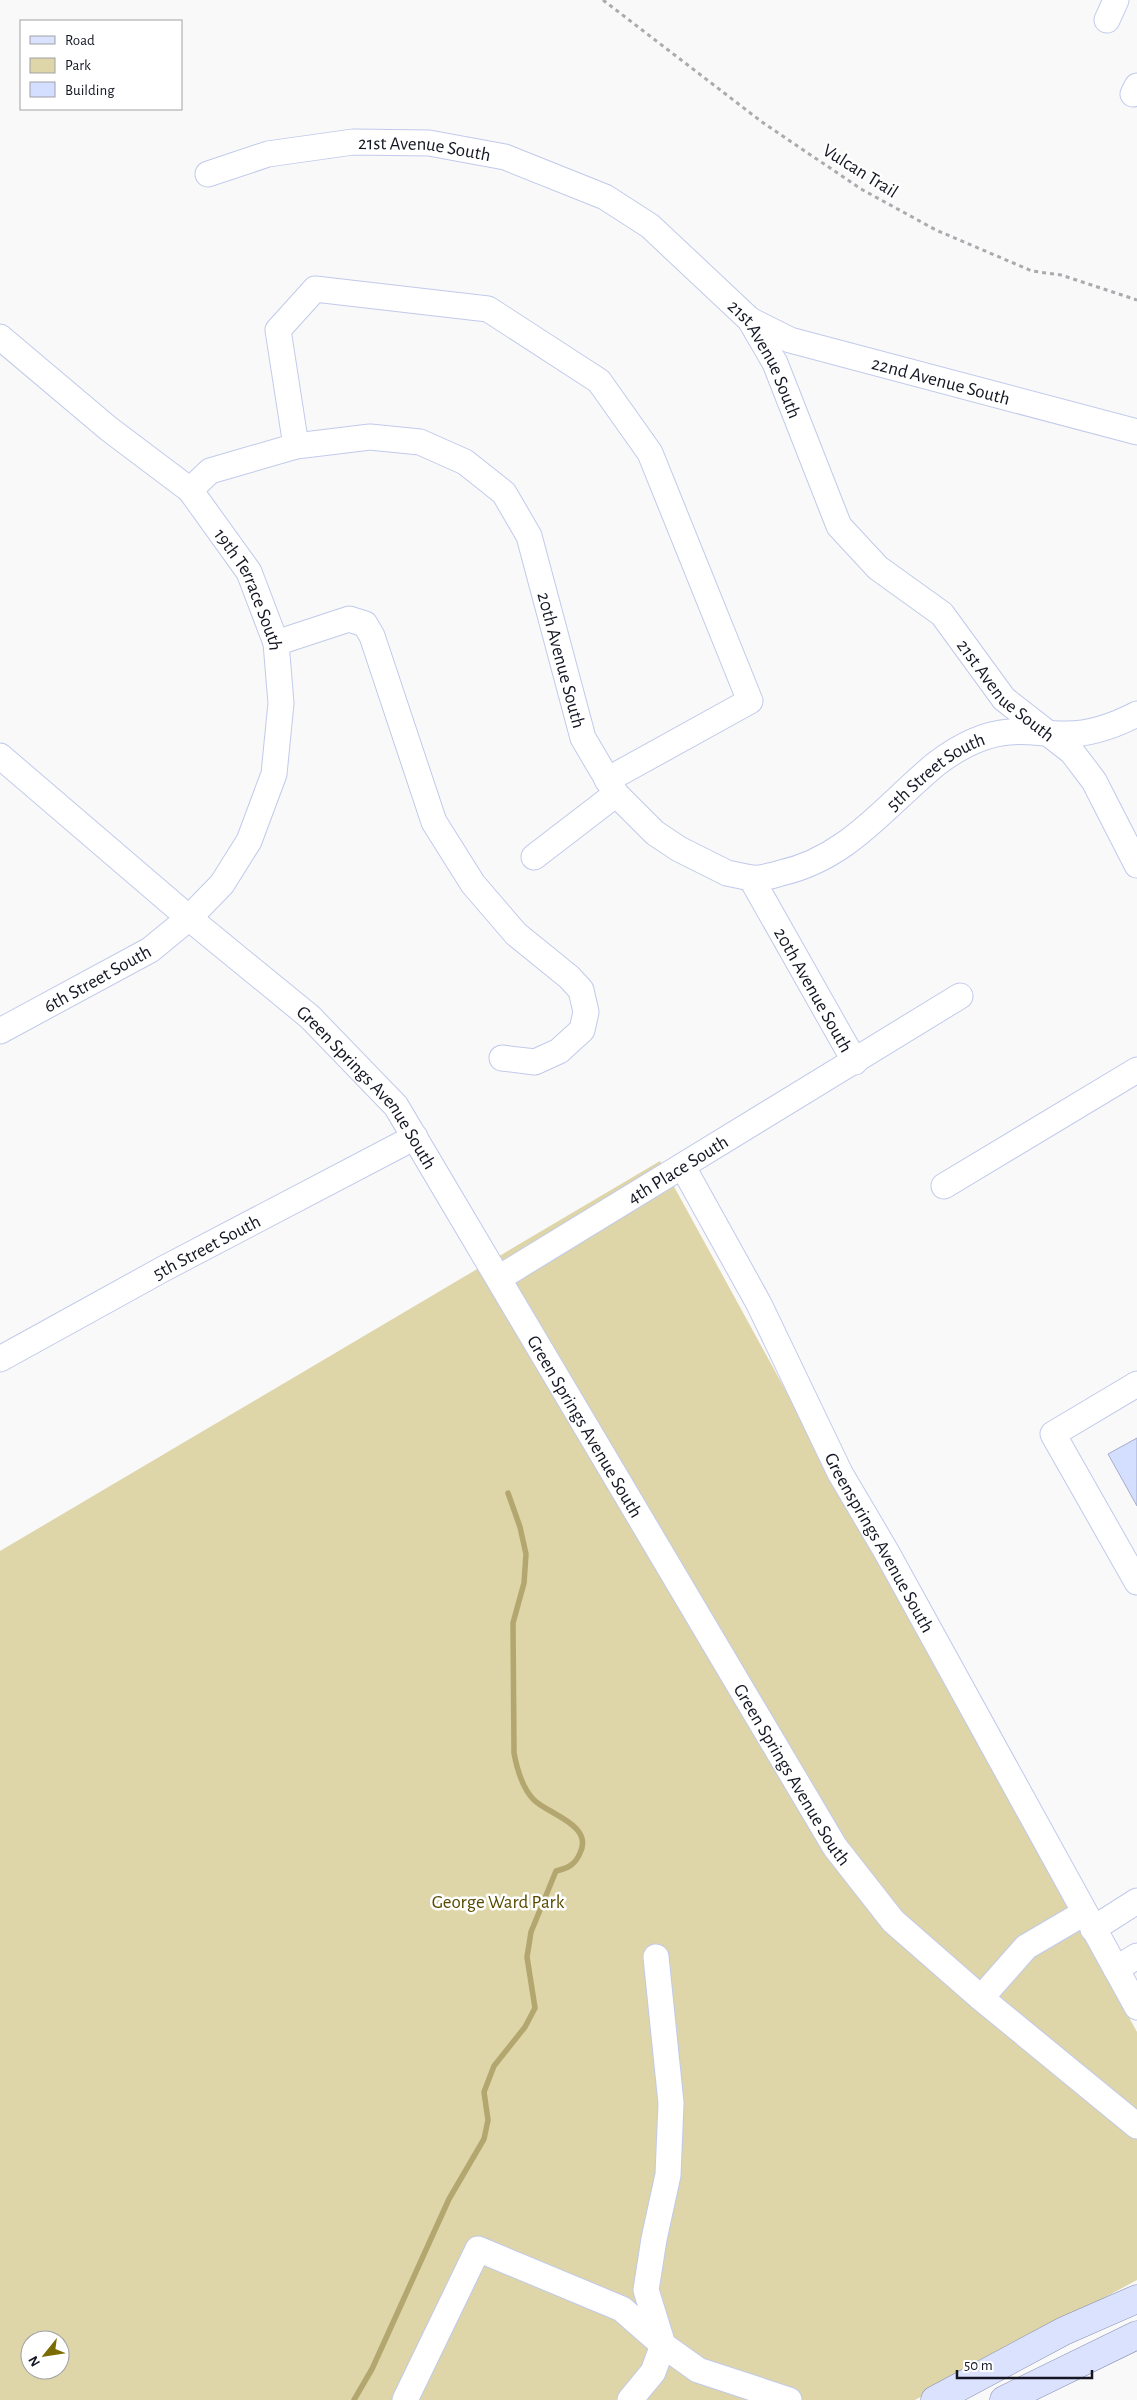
<svg xmlns="http://www.w3.org/2000/svg" width="1137" height="2400" viewBox="0 0 1137 2400" font-family="'Alegreya Sans',sans-serif">
<style>
.green{fill:#ded5a8;fill-rule:evenodd}
.lines{fill:none;stroke-linecap:round;stroke-linejoin:round}
.stream{stroke:#b3a76f;stroke-width:5.5}
.building{fill:#d4defe;stroke:#a4adcc}
.minor-casing{stroke:#c1caeb;stroke-width:27}
.major-casing{stroke:#858fb1;stroke-width:29}
.path{stroke:#aaabaf;stroke-width:3;stroke-dasharray:4 4;stroke-linecap:butt}
.minor{stroke:#fff;stroke-width:25}
.major{stroke:#dae2fe;stroke-width:28}
.labels{text-anchor:middle;stroke-width:5;stroke-linejoin:round;paint-order:stroke}
.street-label{font-size:19px;fill:#141723;stroke:#fff}
.park-label{font-size:19px;fill:#584b01;stroke:#fff}
</style>
<rect width="100%" height="100%" fill="#f9f9f9"/>
<!-- green -->
<path class="green" d="M660,1161L1137,2032V2280L915,2400H0V1551ZM30,2340H60V2370H30Z"/>
<g class="lines">
<!-- stream -->
<path class="stream" d="M354,2400L372,2369L449,2199L484,2139L488,2120L484,2092L494,2066L525,2027L535,2008L527,1957L531,1932L556,1871C568,1868 575,1865 580,1853C594,1825 548,1814 534,1800C522,1788 517,1769 514,1753L513,1623L524,1583L526,1554L520,1527L508,1493"/>
</g>
<!-- building -->
<path class="building" d="M1137,1438V1506L1108,1454Z"/>
<g class="lines">
<defs>
<g id="minor">
<path d="M1107,20L1116,0"/>
<path d="M1133,94L1137,86"/>
<path id="s1" d="M208,174L268,154L353,142L429,143L505,157L605,197L650,226L750,320L775,363L839,526L878,568L942,614L1004,699L1072,752L1094,781L1137,865"/>
<path id="s2" d="M750,320L790,340L1137,432"/>
<path id="s3" d="M0,337L109,429L190,490L249,572L276,643L281,703L274,774L249,841L222,884L189,918L150,950L0,1031"/>
<path d="M296,446L278,330L315,289L488,309L599,381L650,453L750,701L607,780"/>
<path id="s4" d="M190,490L210,471L296,446L370,437L420,442L465,462L504,493L529,536L583,738L616,794L655,833L679,849L727,873L751,878L855,1062"/>
<path d="M276,643L349,619L365,624L372,636L434,822L473,884L516,934L569,977L581,990L586,1012L582,1030L559,1051L535,1062L502,1058"/>
<path id="s5" d="M0,756L189,918L310,1017L396,1106L835,1847L893,1921L981,1998L1137,2126"/>
<path d="M534,857L616,794"/>
<path id="s6" d="M751,878C761,879 771,876 781,873C848,858 885,806 936,764C957,748 983,734 1009,732C1028,730 1045,734 1063,734C1090,735 1114,726 1137,714"/>
<path id="s7" d="M683,1167L759,1304L840,1473L886,1551L1137,2007"/>
<path d="M944,1186L1137,1070"/>
<path id="s8" d="M499,1278L960,996"/>
<path id="s9" d="M0,1359L165,1268L415,1137"/>
<path d="M1137,1384L1053,1434L1137,1582"/>
<path d="M1093,1929L1137,1901"/>
<path d="M656,1957L671,2103L668,2175L654,2239L646,2290L663,2345L698,2370L789,2400"/>
<path d="M1116,1969L1137,1956"/>
<path d="M981,1998L1026,1947L1084,1913"/>
<path d="M405,2400L478,2249L622,2309L663,2345L653,2372L630,2400"/>
</g>
<g id="major">
<path d="M935,2400L1064,2331L1137,2299"/>
<path d="M1004,2400L1137,2335"/>
</g>
</defs>
<!-- minor casing -->
<use href="#minor" class="minor-casing"/>
<!-- major casing -->
<use href="#major" class="major-casing"/>
<!-- path -->
<path class="path" d="M603,0L762,122L861,189L936,230L1032,271L1061,275L1137,300"/>
<!-- minor -->
<use href="#minor" class="minor"/>
<!-- major -->
<use href="#major" class="major"/>
</g>
<g class="labels">
<!-- street labels -->
<g class="street-label">
<text dy="7" stroke="none"><textPath href="#s1" startOffset="221">21st Avenue South</textPath></text>
<text transform="translate(861 170) rotate(32)" y="7">Vulcan Trail</text>
<text dy="7" stroke="none"><textPath href="#s1" startOffset="642">21st Avenue South</textPath></text>
<text dy="7" stroke="none"><textPath href="#s2" startOffset="201">22nd Avenue South</textPath></text>
<text dy="7" stroke="none"><textPath href="#s3" startOffset="361">19th Terrace South</textPath></text>
<text dy="7" stroke="none"><textPath href="#s4" startOffset="519">20th Avenue South</textPath></text>
<text dy="7" stroke="none"><textPath href="#s1" startOffset="1062">21st Avenue South</textPath></text>
<text dy="7" stroke="none"><textPath href="#s6" startOffset="218">5th Street South</textPath></text>
<text transform="translate(97 978) rotate(-29)" y="7">6th Street South</text>
<text dy="7" stroke="none"><textPath href="#s4" startOffset="955">20th Avenue South</textPath></text>
<text dy="7" stroke="none"><textPath href="#s5" startOffset="496">Green Springs Avenue South</textPath></text>
<text dy="7" stroke="none"><textPath href="#s8" startOffset="209">4th Place South</textPath></text>
<text dy="7" stroke="none"><textPath href="#s9" startOffset="235">5th Street South</textPath></text>
<text dy="7" stroke="none"><textPath href="#s5" startOffset="901">Green Springs Avenue South</textPath></text>
<text dy="7" stroke="none"><textPath href="#s7" startOffset="424">Greensprings Avenue South</textPath></text>
<text dy="7" stroke="none"><textPath href="#s5" startOffset="1306">Green Springs Avenue South</textPath></text>
</g>
<!-- park labels -->
<g class="park-label">
<text x="498" y="1908">George Ward Park</text>
</g>
</g>
<!-- legend -->
<rect x="20" y="20" width="162" height="90" fill="#ffffff" stroke="#a1a2a7"/>
<rect x="30" y="36" width="25" height="8" fill="#dae2fe" stroke="#a1a2a7"/>
<text x="65" y="45" font-size="15" fill="#141723">Road</text>
<rect x="30" y="58" width="25" height="15" fill="#ded5a8" stroke="#a1a2a7"/>
<text x="65" y="70" font-size="15" fill="#141723">Park</text>
<rect x="30" y="82" width="25" height="15" fill="#d4defe" stroke="#a1a2a7"/>
<text x="65" y="95" font-size="15" fill="#141723">Building</text>
<!-- north arrow -->
<g transform="translate(45 2355) rotate(240)"><circle r="24" fill="#ffffff" stroke="#a1a2a7"/>
<path d="M0-4L9 19L0 12L-9 19Z" fill="#7c6a02"/>
<text y="-8" font-size="14" font-weight="bold" text-anchor="middle" fill="#141723">N</text>
</g>
<!-- scale -->
<path d="M957 2370v8h135v-8" fill="none" stroke="#141723" stroke-width="2.5"/>
<text x="964" y="2370" font-size="15" fill="#141723" stroke="#ffffff" stroke-width="4" paint-order="stroke">50 m</text>
</svg>
